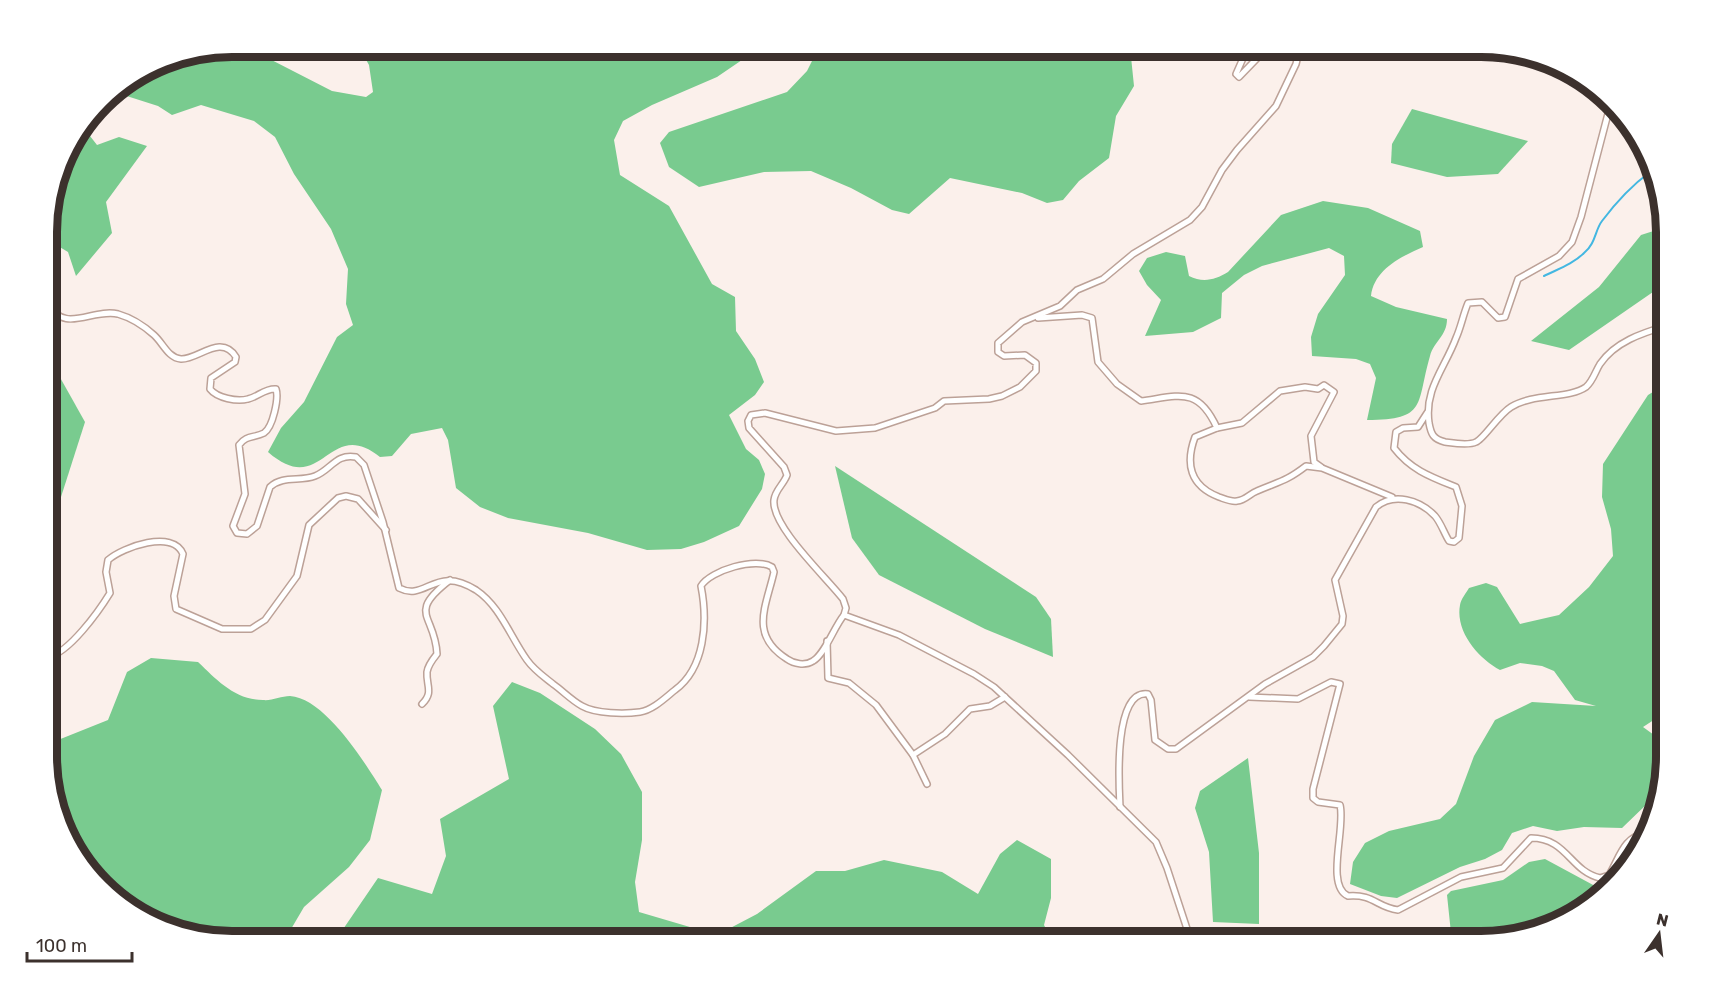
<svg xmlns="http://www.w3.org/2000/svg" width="1713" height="988" viewBox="0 0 1713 988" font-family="Rubik,sans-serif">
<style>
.forest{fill:#79cb8f}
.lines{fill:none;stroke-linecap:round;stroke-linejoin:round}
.stream{stroke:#43b7e1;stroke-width:2}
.street-casing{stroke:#bca197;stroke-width:8}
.street{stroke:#fff;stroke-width:5}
.rim{fill:none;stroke:#3c312d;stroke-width:8}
</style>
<rect width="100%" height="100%" fill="#fbf0eb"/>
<!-- forest -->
<g class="forest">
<path d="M232,47H246L332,91L366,97L373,92L369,65L359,47H761L717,77L652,105L623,121L614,140L620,175L669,206L712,284L735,297L736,331L755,359L764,382L755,395L729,415L746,449L759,460L765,474L762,489L739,526L704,542L681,549L647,550L588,533L508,518L480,507L456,488L448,440L442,428L411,434L392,456L380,457C328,415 323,500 268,452L281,428L304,402L337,337L353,325L346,304L348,269L331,229L294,174L275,137L254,121L201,105L172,115L158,106L111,91L161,60Z"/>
<path d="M819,47H1130L1134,86L1116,116L1109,158L1079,181L1063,200L1047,203L1022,193L950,178L909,214L892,210L851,188L811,171L764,172L699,187L669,167L660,143L669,132L787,92L807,71Z"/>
<path d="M1412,109L1528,141L1498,174L1447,177L1391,163L1392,144Z"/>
<path d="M83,127L97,145L119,137L147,146L106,202L112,233L76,276L68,252L48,240C48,196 56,162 83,127Z"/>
<path d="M1323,201L1368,208L1420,231L1423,247C1400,257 1374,270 1371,296L1396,307L1447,319C1447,336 1434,341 1430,356C1416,404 1428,420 1367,420L1376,378L1370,364L1356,359L1312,356L1311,337L1318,314L1345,275L1344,256L1329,248L1262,266L1244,275L1222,293L1221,318L1193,332L1145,336L1161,300L1147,285L1139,271L1147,258L1166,252L1185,256L1189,276C1203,283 1215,280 1228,272L1281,215Z"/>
<path d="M1666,227V283L1569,350L1531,341L1599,287L1641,235Z"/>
<path d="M48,356L85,422L53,522L48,526Z"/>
<path d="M1666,384V712L1643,727L1654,735L1660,776L1650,801L1622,828L1584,827L1557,831L1533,826L1512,833L1502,850L1485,859L1460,867L1397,898L1381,896L1350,884L1353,862L1365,843L1389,831L1440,819L1456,804L1474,756L1495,720L1532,702L1596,706L1575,700L1554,671L1542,666L1520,663L1500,670C1479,659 1455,632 1460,605C1461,599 1466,593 1469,588L1486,583L1497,587L1520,624L1559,615L1589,587L1613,556L1611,529L1602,497L1603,464L1648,395Z"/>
<path d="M835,466L1036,597L1051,619L1053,657L985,629L879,575L852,538Z"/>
<path d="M151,658L198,662C217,680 235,700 263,700C272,701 281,696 290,696C325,698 365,763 382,790L370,840L349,867L304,907L284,941H231L139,917L78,859L48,780V744L108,720L127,672Z"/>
<path d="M512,682L540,693L595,729L621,754L642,792V840L635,882L639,912L717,935L757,914L816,871H845L884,860L942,872L978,894L1000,854L1017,840L1051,859V898L1044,925L1052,941H335L378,878L432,894L446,856L440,819L509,779L493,706Z"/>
<path d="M1248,758L1259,853V924L1213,922L1209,852L1195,808L1200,791Z"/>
<path d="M1545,859L1595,886H1607L1584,910L1493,941H1456L1451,933L1447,895L1451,891L1503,880L1529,862Z"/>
</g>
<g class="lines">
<!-- stream -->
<path class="stream" d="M1544,276C1558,269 1573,264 1584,253C1596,243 1595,230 1602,221C1614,205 1631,186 1650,172"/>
<defs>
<g id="street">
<path d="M1248,47L1236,74L1239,77L1268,47"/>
<path d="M1610,106L1581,217L1572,242L1559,256L1518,279L1505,317L1498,318L1482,302L1468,303C1463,315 1461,327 1456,338C1445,368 1424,389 1429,423C1431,434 1433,439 1445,442C1453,443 1468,446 1476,442C1484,439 1498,415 1511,407C1533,393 1569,399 1586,387C1593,381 1595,372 1600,364C1615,342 1642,333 1666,326"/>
<path d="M48,241L56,223L49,205"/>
<path d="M48,251L54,263L48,283"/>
<path d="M48,303C64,335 92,308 118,314C132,318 144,326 154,335C163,343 168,358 181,359C198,360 221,333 236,357L235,362L211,378L210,389C217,398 237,402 248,399C258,397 265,388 276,389C279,398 273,427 264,433C254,438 246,435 239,445L245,494L233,526L237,533L247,534L257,526L270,487C283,475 300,482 315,476C331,470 336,453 356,457L364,465L383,522L399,588C426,602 435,564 476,590C500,606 510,636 527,660C534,670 543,676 553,684C563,691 571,700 582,706C596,714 625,714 640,712C653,710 665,698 675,690C705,668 708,622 701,586C711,570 756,557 772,567L774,572C766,607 749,635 787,659C794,664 805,666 813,661C825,654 834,627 844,615L846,608L843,599C826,577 771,526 774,500C775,490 784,484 787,475L784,467L749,428L748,421L751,415L765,413L836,431L875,428L935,408L944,401L989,399L1002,396L1020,387L1036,371V363L1025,355L1004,356L998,352V343L1022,322L1060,306L1077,290L1103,279L1133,254L1190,220L1202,207L1222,170L1237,150L1276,106L1296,64L1300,47"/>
<path d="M1038,318L1082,315L1092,318L1098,362L1117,384L1141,401C1179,396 1198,386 1217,428L1195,437C1185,464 1190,486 1219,497C1225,499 1231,502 1237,501C1246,500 1249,494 1257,491C1280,481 1285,482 1306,466L1322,468L1392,497"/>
<path d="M1217,428L1242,423L1280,391L1305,387L1318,389L1324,385L1334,392L1311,436L1314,462L1321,467"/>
<path d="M844,615L899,635L974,674L994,687L1068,755L1156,842L1167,868L1191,941"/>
<path d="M827,641L828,678L849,683L876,705L913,755L927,784"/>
<path d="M48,657C69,653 99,611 110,593L106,572L108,560C123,547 173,529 183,554L174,596L176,609L222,629H251L265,620L297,576L309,525L338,498L346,496L358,499L386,530"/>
<path d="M1249,697L1298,699L1331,682L1340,684L1313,789V798L1318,802L1340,805C1346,827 1325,886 1348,896C1374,894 1376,907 1398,910L1461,877L1503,868L1531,838C1567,838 1570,871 1600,878L1609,875C1620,857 1623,837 1646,833"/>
<path d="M422,704C434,692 426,686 427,672C428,665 433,659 437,654C435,614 406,614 450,580"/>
<path d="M913,755L945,734L970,709L990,706L1005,697"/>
<path d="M1120,807C1119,786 1113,689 1148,694L1151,700L1155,740L1168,749H1176L1265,684L1313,657L1324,646L1342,624L1343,616L1335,580L1376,507C1394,492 1420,500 1435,516C1441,523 1444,533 1449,541L1454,542L1459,538L1462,506L1456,487C1431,477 1411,470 1394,448L1396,432L1403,428L1418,427L1427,413"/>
</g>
</defs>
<!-- street casing -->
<use href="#street" class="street-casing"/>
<!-- street -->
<use href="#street" class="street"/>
</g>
<!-- crop -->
<path d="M0 0H1713V988H0ZM232 57H1481A175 175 0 0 1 1656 232V756A175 175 0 0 1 1481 931H232A175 175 0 0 1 57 756V232A175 175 0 0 1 232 57Z" fill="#fff" fill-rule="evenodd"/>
<path class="rim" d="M232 57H1481A175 175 0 0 1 1656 232V756A175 175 0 0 1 1481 931H232A175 175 0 0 1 57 756V232A175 175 0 0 1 232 57Z"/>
<!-- north arrow -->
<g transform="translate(1659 934) rotate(14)" stroke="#ffffff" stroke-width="4.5" paint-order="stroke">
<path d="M0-4.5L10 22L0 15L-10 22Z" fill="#3c312d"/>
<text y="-9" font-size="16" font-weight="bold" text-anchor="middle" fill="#3c312d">N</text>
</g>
<!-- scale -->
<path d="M27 952v9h105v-9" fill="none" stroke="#3c312d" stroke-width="3"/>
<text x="36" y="952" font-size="18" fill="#3c312d" stroke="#ffffff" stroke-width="4.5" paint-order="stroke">100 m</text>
</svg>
